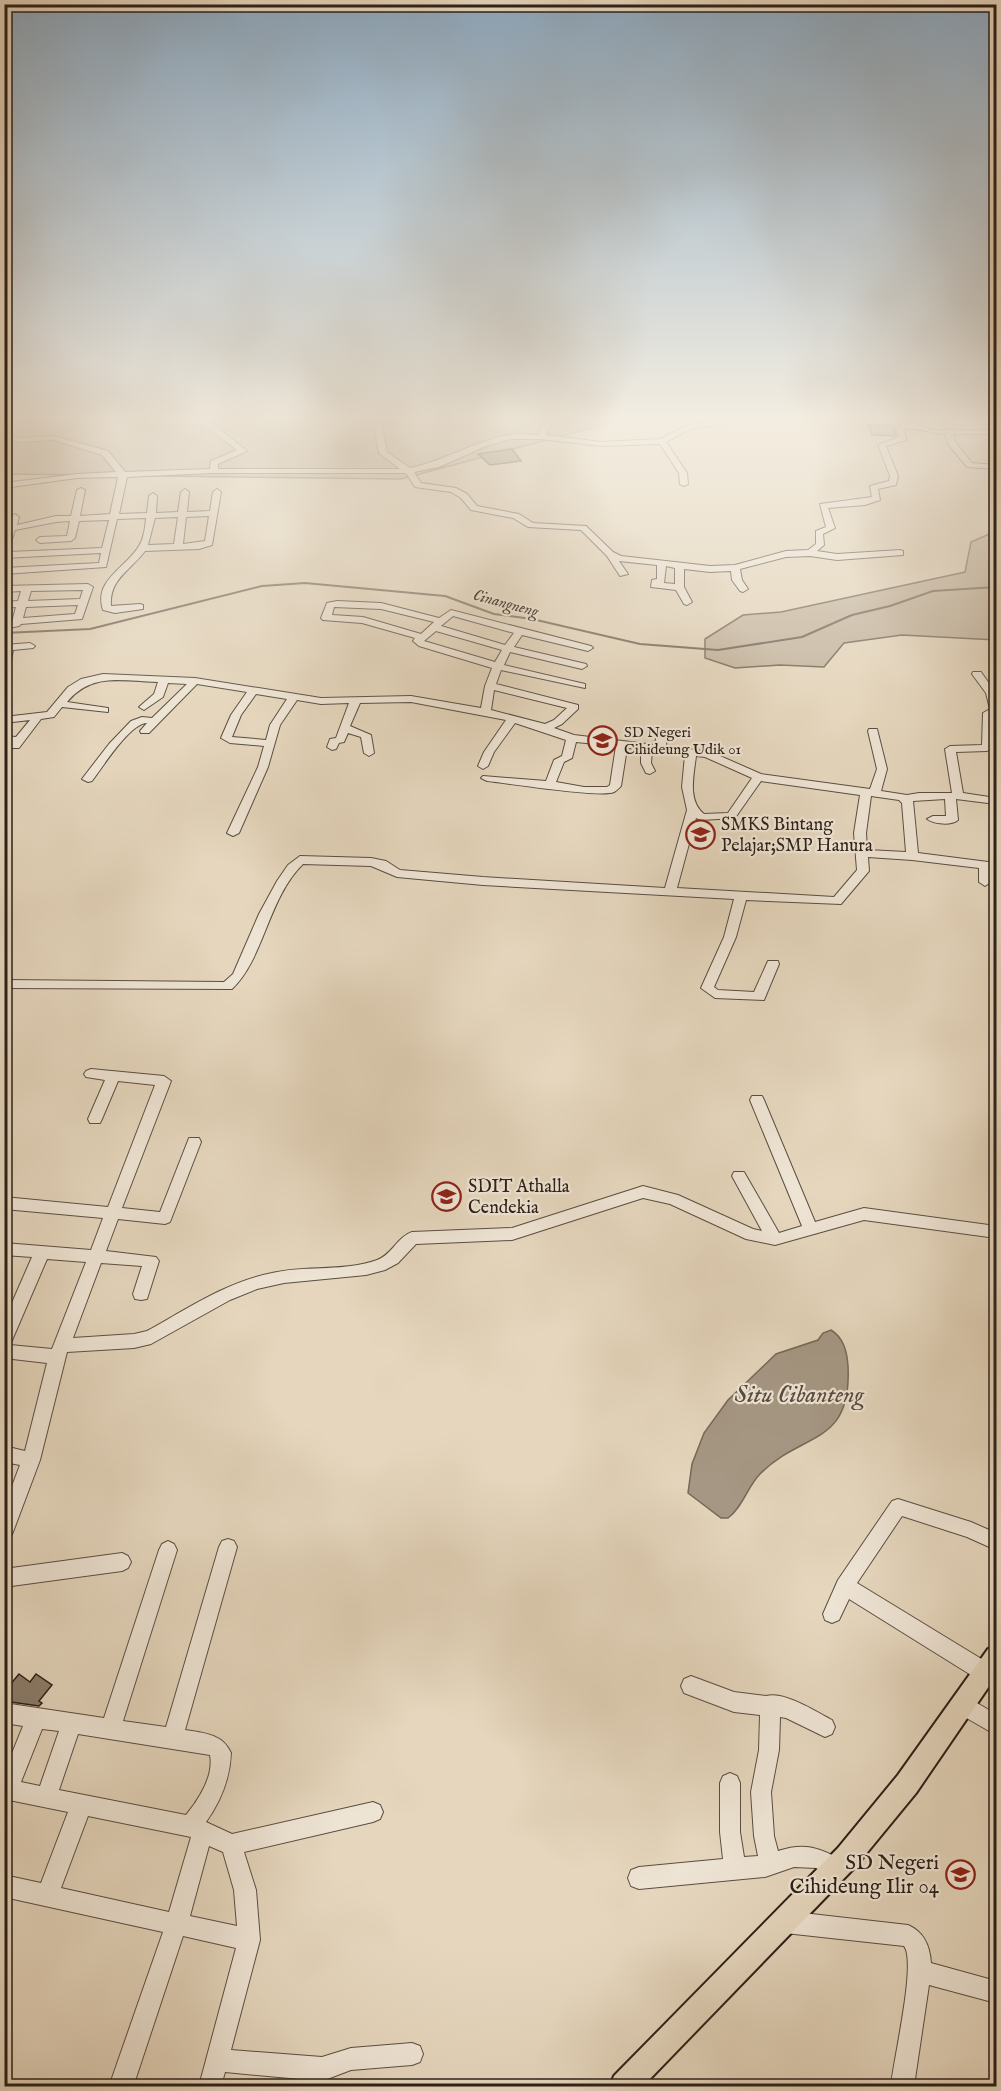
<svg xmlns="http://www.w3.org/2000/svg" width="1001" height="2091" viewBox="0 0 1001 2091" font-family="'IM FELL English',serif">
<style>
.green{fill:#c6b7a1;stroke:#796c5c;stroke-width:1.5}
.water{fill:#a69885;stroke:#756859;stroke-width:1.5}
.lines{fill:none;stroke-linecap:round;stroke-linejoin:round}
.stream{stroke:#756859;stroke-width:2}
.building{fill:#8c7f6e;stroke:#2c2018;stroke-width:1.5}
.minor-casing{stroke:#5a4e41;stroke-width:2}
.major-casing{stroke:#2c2018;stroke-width:4}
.minor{fill:#eee4d4;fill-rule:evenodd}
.major{fill:#e5d6bd;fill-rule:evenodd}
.labels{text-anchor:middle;stroke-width:4.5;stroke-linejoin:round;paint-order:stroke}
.far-poi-label{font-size:15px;fill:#2c2018;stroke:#eee4d4;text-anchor:start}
.far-water-label{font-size:16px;font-style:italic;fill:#574a3e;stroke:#eee4d4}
.poi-label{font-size:18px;fill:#2c2018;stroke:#eee4d4;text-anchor:start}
.near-poi-label{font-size:21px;fill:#2c2018;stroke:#eee4d4;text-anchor:end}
.near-water-label{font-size:24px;font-style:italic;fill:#574a3e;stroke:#eee4d4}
</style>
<rect width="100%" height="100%" fill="#e5d6bd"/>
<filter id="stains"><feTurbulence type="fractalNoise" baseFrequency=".00333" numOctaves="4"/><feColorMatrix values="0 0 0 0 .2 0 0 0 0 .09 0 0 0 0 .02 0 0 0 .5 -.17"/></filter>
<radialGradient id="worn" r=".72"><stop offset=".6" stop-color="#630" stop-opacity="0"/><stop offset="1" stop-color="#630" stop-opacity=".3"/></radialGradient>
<!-- green -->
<g class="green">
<path d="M5,416H636L401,479L5,474Z"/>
<path d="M996,531V640L902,635L844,643L824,667L780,665L735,668L705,658V639L743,615L781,612L965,572L971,542Z"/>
</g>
<!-- water -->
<path class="water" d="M831,1330C844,1338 847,1352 848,1366C852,1447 802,1431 760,1474C748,1486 742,1508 728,1518H721L688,1493L692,1464L704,1433L728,1400L776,1354L818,1340L823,1333Z"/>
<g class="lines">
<!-- stream -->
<path class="stream" d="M4,633L90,629L262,586L305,583L445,596L494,614L532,619L640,644L718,650L802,637L852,615L890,606L933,591L996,587"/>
</g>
<!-- building -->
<g class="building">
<path d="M868,425H894L896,436L872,435Z"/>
<path d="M512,449L521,461L490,465L478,454Z"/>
<path d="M19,1674L30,1682L36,1674L52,1685L39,1701L42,1703L39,1706L4,1701V1692Z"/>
</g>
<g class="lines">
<defs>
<g id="minor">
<path d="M124,416H134L142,421H209L247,451L218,464V469H400L379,453L372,416H380L387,452L410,468C445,461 474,441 509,435C518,433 528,435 538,435L549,416H557L545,435L601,442L660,439L686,426L747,416H766L688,430L666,442L687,473L688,484L684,486L680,484L679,473L660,444L601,446L540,439H511L484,447L439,467L414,472L421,483L456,488L467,494L477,506L519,514L533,523L586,526L613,552L621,556L710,566L735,565L786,551L808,550L816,544V531L826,527L820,504L872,497L870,486L889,481L890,476L878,445L899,437L896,428L902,425L880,416H892L933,430H996V434H953L956,443L972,463L996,465V469L967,467L948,444L945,434C933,434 912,426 904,429L906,440L886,446L898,476L896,485L878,489L880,500L865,505L828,508L835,528L823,534L824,545L817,551L837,554L900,550L903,551V555L837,560L810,556L786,557L740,569L742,580L748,589L743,592L740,591L732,580L731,571L710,572L684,569V587L692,602L687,605L684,604L676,590L651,587L652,580L657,579V565L619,561L628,574L620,576L607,556L581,530L528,527L513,518L471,510L461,498L451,492L415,487L406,473H211L127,477L119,514L147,513L149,496L153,493L157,496L156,513L178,512L181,492L185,489L189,492L187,512L210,511L213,492L217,489L221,492L212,545L199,549L145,551C131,570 109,579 111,606L140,604L143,605V609L115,613L103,610C93,580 126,568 139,546C144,538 145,528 146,518L117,519L106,567L4,574V568L99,563L101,553L4,558V527H8L11,517L15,514L19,517L17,525L56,516H71L77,490L81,488L85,490L80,516L110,514L118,477L77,478L4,488V483L77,474L116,472L102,455L54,440L21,442L4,439V435L21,438L54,436L108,451L125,472L210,469L211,461L237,450L204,425H140ZM209,516L205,541L183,544L186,517ZM178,517L174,544L148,545L155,518ZM109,520L102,548L8,552L15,530L56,522L70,521L67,536L40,537L36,540L40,543L71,541L75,538L79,521ZM666,566L675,568V584L664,583Z"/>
<path d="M88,584L93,587L82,619L21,624L19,626L4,629V623L12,622L16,607L4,608V602L18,601L21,591L4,592V586ZM83,590L80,599L28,601L31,591ZM78,605L75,614L23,618L26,607Z"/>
<path d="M337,601L381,603L439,618L451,610L591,646L593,648L588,651L522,635L514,647L586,664L587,666L582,669L510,652L504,665L585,684V688L501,670L496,684L578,705V709L562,724L554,728L574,735L655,745L657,732L662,729L667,732L666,746L711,752L761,774L870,789L877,769L868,731L869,729H877L887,769L881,791L907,795L919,793H952L945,749L950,746L982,745L983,713L990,709L986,693L972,674L973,672H981L996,693V714L993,715L992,748L987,751L956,752L963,793L996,798V804L956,799L958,820C951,826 934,824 927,819L933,816H946L945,799L913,801L918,853L996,863V870H991V882L985,886L979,882V868L912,860L868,857L869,871L841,904L746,900L736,937L714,987L718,990L754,992L768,961H778L779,964L764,1000L715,998L701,988L724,937L734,899L483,885L397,877L371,866L303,864C268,898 264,959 232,989L4,988V980L224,982L233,974L259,914L277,881L288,865L300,856L371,858L386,861L400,870L483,877L665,888L687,810L682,787L685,755L652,751L651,763L655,771L650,774L646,773L641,763V749L627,748L621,786C619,788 616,791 614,792C602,798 507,783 487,781L481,778L483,776L546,781L554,760L562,756L566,740L515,723L494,752L488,766L483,769L478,766L484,752L506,720L411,702L360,703L350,726L371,735L374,753L369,756L364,753L361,737L348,733L344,742L339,743L336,749L332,750L327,747L330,739L336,738L349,703L321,704L297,700L280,725L268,767L239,833L233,836L227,833L258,767L264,746L230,743L221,738L231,715L247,692L197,684L149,733H141L140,731L147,723C130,723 102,768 92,781L88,782L82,779L109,744L131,721L142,717L152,718L187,684L168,683L163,697L144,710L139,707L154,694L158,682C122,681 92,672 67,702L108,708V712L62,707L54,717L41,719L19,748H11L10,746L12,743L4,742V736L16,737L30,720L4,723V717L47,712L68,687L81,679L103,674L195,678L321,698L411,696L481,708L485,686L492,668L419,646L413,641L415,638L362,623L323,620L321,618L327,603ZM334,607L381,609L434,622L421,634L363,617L332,615ZM453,616L514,633L505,645L441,626ZM436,631L502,650L495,662L424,641ZM494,690L567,708L554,720L545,724L491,710ZM256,694L287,699L270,725L266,740L232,737L241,715ZM576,742L616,746L610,785L607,787H584L556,782L564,762L572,758ZM696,756L705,757L752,778L728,813L704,814C687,801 694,774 696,756ZM761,781L860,795L854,833L857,870L834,897L677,888L696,818L701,820L735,818ZM871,796L899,800L902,803L906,852L867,850L866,833Z"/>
<path d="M30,643L35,646L33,648L13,650L9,671L4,674V645Z"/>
<path d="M91,1069L164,1076L171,1081L122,1208L160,1212L189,1138H199L201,1142L170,1222L165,1224L118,1219L106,1251L156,1257L159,1261L147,1299L141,1300L135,1299L133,1294L142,1266L101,1263L73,1338L134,1334L147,1331C187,1309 226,1282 272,1273C306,1265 344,1272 377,1260C392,1255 397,1237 412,1232L512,1228L643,1186L678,1195L753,1229L762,1231L732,1176L734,1172H744L779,1233L802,1226L750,1100L752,1096H762L764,1100L815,1222L864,1208L996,1226V1238L864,1220L775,1245L746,1239L670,1204L643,1198L512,1240L416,1244L398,1263L385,1270L366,1275L284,1283L257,1289L230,1300L151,1344L134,1348L67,1352L40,1460L13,1532L10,1538L4,1540V1507L20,1465L4,1462V1446L25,1451L47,1363L4,1358V1321L32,1257L4,1255V1243L91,1250L103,1218L4,1209V1197L108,1207L155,1085L118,1081L102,1119L100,1123H90L88,1119L105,1080L86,1077L84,1074L86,1071ZM47,1259L86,1262L52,1349L10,1345Z"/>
<path d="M898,1499L971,1522L996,1533V1550L967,1537L902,1516L857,1583L993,1666L996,1673L993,1680L986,1683L979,1680L849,1599L839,1620L832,1623L825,1620L823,1614L838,1580L892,1501Z"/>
<path d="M228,1539L234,1541L237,1547L185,1730C204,1733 223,1734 231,1753C230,1778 221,1801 206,1822L232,1834L373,1802L380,1805L383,1812L380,1819L373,1822L244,1852L256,1890L260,1940L231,2050L322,2057L351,2048L412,2043L420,2046L423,2054L420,2062L412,2065L351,2070L322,2081L225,2072L221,2086H199L236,1948L183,1936L136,2078L135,2086H113L112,2078L163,1932L4,1897V1875L41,1883L68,1812L4,1799V1773L23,1726L4,1723V1703L104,1718L159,1550L162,1544L168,1541L174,1544L177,1550L123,1721L166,1727L219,1547L222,1541ZM42,1729L59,1731L40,1786L21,1782ZM78,1734L210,1755C214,1776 199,1799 186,1815L59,1790ZM88,1816L191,1837L169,1912L61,1888ZM209,1846L223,1852L234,1890L237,1926L190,1916Z"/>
<path d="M122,1553L128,1556L131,1562L128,1568L122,1571L4,1587V1569Z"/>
<path d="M691,1676L734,1692L766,1696C784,1691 815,1711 832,1720L835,1727L832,1734L825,1737L786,1718L780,1717L779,1750L771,1792L774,1836L778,1851C805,1842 820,1848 844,1861L848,1868L844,1875L837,1879L816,1868L794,1867L765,1877L639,1889L631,1886L628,1878L631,1870L639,1867L723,1859L720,1832V1783L723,1776L730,1773L737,1776L740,1783V1832L744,1857L758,1856L754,1836L751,1792L759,1750L760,1715L734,1712L684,1693L681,1686L684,1679Z"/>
<path d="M963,1695L996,1714V1735L956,1712L953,1705L956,1698Z"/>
<path d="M785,1911L908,1925C924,1932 930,1946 931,1963L996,1981V2003L929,1985L914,2086H891C893,2061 917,1962 904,1946L785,1933L777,1930L774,1922L777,1914Z"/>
</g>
<path id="major" d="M996,1645V1676L916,1793L856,1866L643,2086H610L614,2076L838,1848L898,1775L988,1649Z"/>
</defs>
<!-- minor casing -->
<use href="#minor" class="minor-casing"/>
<!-- major casing -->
<use href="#major" class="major-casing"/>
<!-- minor -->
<use href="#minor" class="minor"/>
<!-- major -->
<use href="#major" class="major"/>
</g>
<!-- sky -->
<linearGradient id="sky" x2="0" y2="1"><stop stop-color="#8da9c0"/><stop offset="0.59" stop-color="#f3ede1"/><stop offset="1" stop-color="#f3ede1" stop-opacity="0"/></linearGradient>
<rect width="1001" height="709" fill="url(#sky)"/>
<!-- icons -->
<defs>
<symbol id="school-ring" viewBox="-11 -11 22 22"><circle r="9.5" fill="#eee4d4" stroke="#8f2418" stroke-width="1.5"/><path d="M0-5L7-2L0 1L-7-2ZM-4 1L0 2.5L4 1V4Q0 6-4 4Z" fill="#8f2418"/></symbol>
</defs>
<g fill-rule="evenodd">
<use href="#school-ring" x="586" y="724" width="33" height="33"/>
<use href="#school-ring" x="684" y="818" width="33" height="33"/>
<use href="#school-ring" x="430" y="1180" width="33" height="33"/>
<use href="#school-ring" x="944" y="1858" width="33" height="33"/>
</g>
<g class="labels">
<!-- far-poi labels -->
<g class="far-poi-label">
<text x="624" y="737">SD Negeri<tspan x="624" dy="17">Cihideung Udik 01</tspan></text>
</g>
<!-- far-water labels -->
<g class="far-water-label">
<text transform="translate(506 602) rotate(15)" y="6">Cinangneng</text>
</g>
<!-- poi labels -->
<g class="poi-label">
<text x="721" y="830">SMKS Bintang<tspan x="721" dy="21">Pelajar;SMP Hanura</tspan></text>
<text x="468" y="1192">SDIT Athalla<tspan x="468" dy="21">Cendekia</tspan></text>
</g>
<!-- near-poi labels -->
<g class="near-poi-label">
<text x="939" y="1869">SD Negeri<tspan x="939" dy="24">Cihideung Ilir 04</tspan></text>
</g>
<!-- near-water labels -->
<g class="near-water-label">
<text x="799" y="1402">Situ Cibanteng</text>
</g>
</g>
<!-- margin -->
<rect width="1001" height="2091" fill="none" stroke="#e5d6bd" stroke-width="24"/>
<rect x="6" y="6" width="989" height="2079" fill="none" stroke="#2c2018" stroke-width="3"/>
<rect x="12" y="12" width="977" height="2067" fill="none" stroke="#2c2018" stroke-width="1.5"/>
<rect width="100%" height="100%" filter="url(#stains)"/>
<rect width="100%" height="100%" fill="url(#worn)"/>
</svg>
